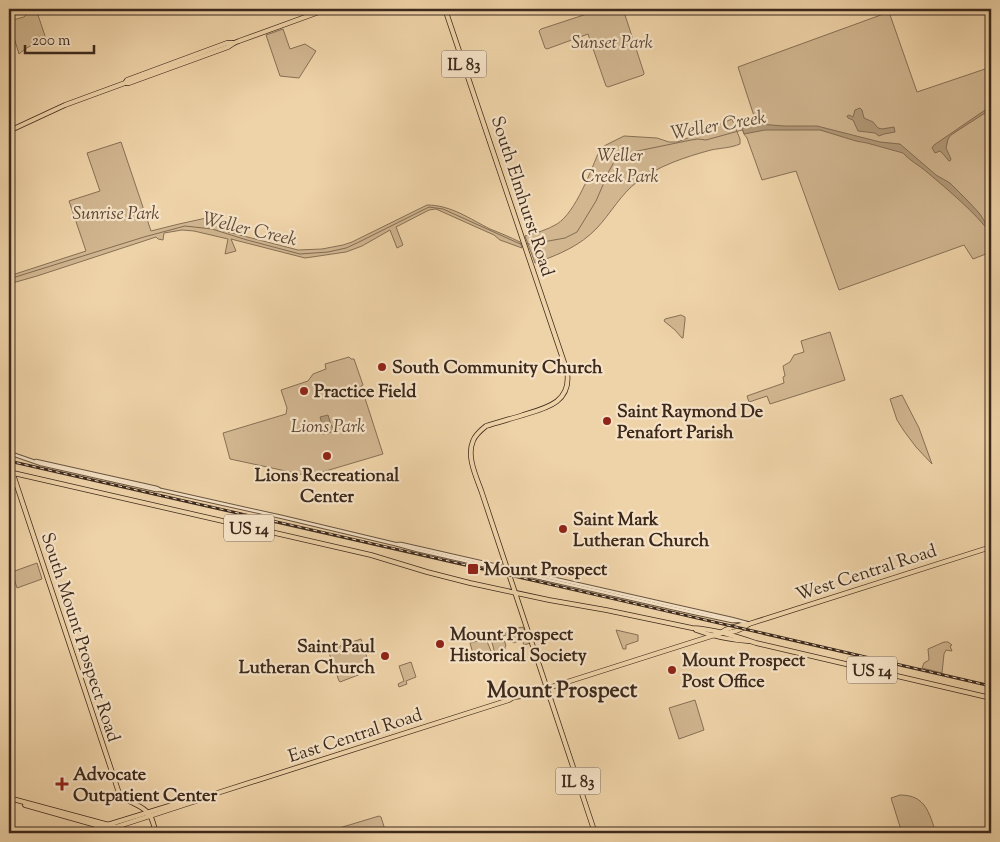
<svg xmlns="http://www.w3.org/2000/svg" width="1000" height="842" viewBox="0 0 1000 842" font-family="'Sorts Mill Goudy',serif">
<style>
.green{fill:#d1b690;stroke:#867056}
.water{fill:#b29978;stroke:#836c53}
.lines{fill:none;stroke-linecap:round;stroke-linejoin:round}
.stream{stroke:#836c53;stroke-width:1}
.minor-casing{stroke:#69543f;stroke-width:4.5}
.major-casing{stroke:#3c291c;stroke-width:5.5}
.minor{stroke:#f5e2c6;stroke-width:2.5}
.major{stroke:#efd3a8;stroke-width:4}
.rail-casing{stroke:#3c291c;stroke-width:3}
.rail{stroke:#f5e2c6;stroke-width:1;stroke-dasharray:4;stroke-linecap:butt}
.poi-dot{fill:#8f2418;stroke:#f5e2c6;stroke-width:2}
.labels{text-anchor:middle;stroke-width:4.5;stroke-linejoin:round;paint-order:stroke}
.shield{fill:#f5e2c6;stroke:#74604f;stroke-width:1}
.shield-label{font-size:16px;font-weight:bold;fill:#3c291c}
.park-label{font-size:18px;font-style:italic;fill:#5a4533;stroke:#f5e2c6}
.street-label{font-size:18px;fill:#3c291c;stroke:#f5e2c6}
.poi-label{font-size:18px;font-weight:bold;fill:#3c291c;stroke:#f5e2c6;text-anchor:start}
.water-label{font-size:19px;font-style:italic;fill:#5f4b38;stroke:#f5e2c6}
.district-label{font-size:22px;font-weight:bold;fill:#3c291c;stroke:#f5e2c6}
</style>
<rect width="100%" height="100%" fill="#efd3a8"/>
<filter id="stains"><feTurbulence type="fractalNoise" baseFrequency=".004" numOctaves="4"/><feColorMatrix values="0 0 0 0 .2 0 0 0 0 .09 0 0 0 0 .02 0 0 0 .5 -.17"/></filter>
<radialGradient id="worn" r=".72"><stop offset=".6" stop-color="#630" stop-opacity="0"/><stop offset="1" stop-color="#630" stop-opacity=".3"/></radialGradient>
<!-- green -->
<g class="green">
<path d="M32,9H41L42,13L38,15L45,36L44,38L25,49L19,54L9,21L24,17Z"/>
<path d="M602,9H623L644,73V74L643,75L608,87L606,86L588,34L547,49L545,48L539,31L541,29Z"/>
<path d="M889,12L917,92L991,67V252L973,259L964,245L839,290L796,171L762,180L747,138L744,134L740,123L753,118L754,116L738,67Z"/>
<path d="M283,29L290,49L305,44L316,51L299,78L280,76L266,35Z"/>
<path d="M732,119L740,139V144C731,148 720,148 711,150C685,157 658,166 637,182C621,194 611,213 597,228C580,246 558,255 535,263L525,236C536,233 547,230 557,224C576,212 591,170 600,149L604,146L624,136L657,138L669,142H677L688,138L697,128L715,126Z"/>
<path d="M121,142L151,231L179,224L220,215L225,229L228,232L298,250L322,249L343,245L352,242L427,205C451,205 470,219 490,229C500,233 510,237 520,242L522,248L500,240L494,235L436,209L429,210L396,227L403,245L397,248L390,230L362,246L346,252L305,258L231,239L236,251L225,254L228,239L194,231L182,230L164,233L163,240L158,239L156,237L37,276L9,284V276L86,251L69,201L100,191L87,153Z"/>
<path d="M681,315L685,317V320L683,338H682L675,330L664,321L665,319Z"/>
<path d="M830,332L845,380L770,404L767,396L749,402L747,396L784,383L783,377L785,376L783,366L790,362L794,355L804,352L801,341Z"/>
<path d="M349,357L351,359H354L363,385L361,386L383,454L309,476L230,459L223,433L286,414L287,408L281,390L308,381L313,374L326,369L325,364Z"/>
<path d="M902,395L919,428L932,464L916,447L904,431L897,420L890,399Z"/>
<path d="M37,563L42,579L17,588L12,572Z"/>
<path d="M523,627L524,629L530,643L524,645L522,640L513,643L510,634L503,636L506,646L505,647V649L504,650V654L496,657L491,639L492,636L495,635L497,636L512,631V629Z"/>
<path d="M616,630L638,635V641L626,645V649H623Z"/>
<path d="M361,639L371,670L340,682L339,681L328,650Z"/>
<path d="M485,639H486L491,651L474,657L470,643Z"/>
<path d="M944,642H948L952,645L950,646L952,651L946,650L944,654L942,673L922,668L924,663L929,660L928,649Z"/>
<path d="M411,662L416,677L406,681L407,684L399,687L398,684L404,681L399,666Z"/>
<path d="M695,700L704,730L679,739L669,708Z"/>
<path d="M900,795C926,795 929,813 936,833H902L891,798Z"/>
<path d="M379,816L381,817L386,833H326V832Z"/>
</g>
<!-- water -->
<g class="water">
<path d="M991,106V109L988,111L951,135L948,139L946,148L951,159L950,161H949L944,155L940,151L935,153L932,148L934,145Z"/>
<path d="M860,108L862,110L864,118L873,122L878,128L882,129L894,127L895,132L884,134L879,136L875,133L858,131L853,120L848,118L847,116L849,115L853,117L855,110Z"/>
<path d="M759,124L784,126H817L880,142L900,144L936,175L950,183L967,200L980,214L988,227L991,230V234C974,211 949,191 927,172C919,165 910,161 903,153L867,143L856,141L820,130H765L744,134L742,128Z"/>
<path d="M328,415L331,425L335,430L332,432L323,434V427L320,417Z"/>
</g>
<g class="lines">
<!-- stream -->
<g class="stream">
<path d="M526,244H532L565,238L577,232L596,201L609,171L614,162L623,154L691,140L698,139L706,140L742,130"/>
<path d="M9,279L144,237L185,226L212,229L247,240L300,254L328,252L346,248L357,243L429,207L443,209L518,243L522,244"/>
</g>
<defs>
<g id="minor">
<path d="M9,456L15,455L41,464L156,490H161L282,517L395,544L417,550L690,612L732,621H737"/>
<path d="M36,461L157,488L159,489"/>
<path d="M397,544H401L732,619L747,623"/>
</g>
<g id="major">
<path d="M445,9L567,371C572,402 547,408 523,415C511,419 498,422 486,426C481,430 475,435 473,441C466,457 477,478 482,493L595,833"/>
<path d="M125,83L127,80L227,43H234"/>
<path d="M9,131L65,105L125,83H129L228,47L234,43L239,41L319,12L333,9"/>
<path d="M9,462L119,793C126,803 142,804 149,814C153,819 154,827 156,833"/>
<path d="M9,472L371,555L427,572L470,583L549,600L606,610L692,628C714,629 735,636 756,643L991,698"/>
<path d="M696,630C712,636 731,640 748,641"/>
<path d="M722,632C729,627 740,625 749,624L991,547"/>
<path d="M9,798L139,833"/>
<path d="M25,805L124,833"/>
<path d="M116,827L202,799"/>
<path d="M81,833L172,805L208,796L509,700L514,697L523,696L721,633C731,633 742,630 749,624"/>
<path d="M95,833L109,829"/>
</g>
</defs>
<!-- minor casing -->
<use href="#minor" class="minor-casing"/>
<!-- major casing -->
<use href="#major" class="major-casing"/>
<!-- minor -->
<use href="#minor" class="minor"/>
<!-- major -->
<use href="#major" class="major"/>
<defs>
<path id="rail" d="M9,461C336,535 664,610 991,686"/>
</defs>
<!-- rail casing -->
<use href="#rail" class="rail-casing"/>
<!-- rail -->
<use href="#rail" class="rail"/>
</g>
<!-- markers -->
<g class="poi-dot">
<circle cx="382" cy="367" r="5"/>
<circle cx="304" cy="391" r="5"/>
<circle cx="607" cy="421" r="5"/>
<circle cx="327" cy="456" r="5"/>
<circle cx="563" cy="529" r="5"/>
<rect x="467" y="563" width="12" height="12" rx="2.5"/>
<circle cx="440" cy="644" r="5"/>
<circle cx="385" cy="656" r="5"/>
<circle cx="672" cy="670" r="5"/>
<path d="M59.5 776.5h5v5h5v5h-5v5h-5v-5h-5v-5h5z"/>
</g>
<g class="labels">
<!-- shield labels -->
<g class="shield">
<rect x="441.5" y="50.5" width="45" height="27" rx="4"/>
<rect x="224" y="514.5" width="50" height="27" rx="4"/>
<rect x="847" y="656.5" width="50" height="27" rx="4"/>
<rect x="555.5" y="767.5" width="45" height="27" rx="4"/>
</g>
<g class="shield-label">
<text x="464" y="70">IL 83</text>
<text x="249" y="534">US 14</text>
<text x="872" y="676">US 14</text>
<text x="578" y="787">IL 83</text>
</g>
<!-- park labels -->
<g class="park-label">
<text x="612" y="48">Sunset Park</text>
<text x="620" y="161">Weller<tspan x="620" dy="21">Creek Park</tspan></text>
<text x="116" y="219">Sunrise Park</text>
<text x="328" y="432">Lions Park</text>
</g>
<!-- street labels -->
<g class="street-label">
<text transform="translate(523 196) rotate(72)" y="6">South Elmhurst Road</text>
<text transform="translate(866 572) rotate(-18)" y="6">West Central Road</text>
<text transform="translate(81 637) rotate(72)" y="6">South Mount Prospect Road</text>
<text transform="translate(355 735) rotate(-18)" y="6">East Central Road</text>
</g>
<!-- poi labels -->
<g class="poi-label">
<text x="392" y="373">South Community Church</text>
<text x="314" y="397">Practice Field</text>
<text x="617" y="417">Saint Raymond De<tspan x="617" dy="21">Penafort Parish</tspan></text>
<text x="327" y="481" text-anchor="middle">Lions Recreational<tspan x="327" dy="21">Center</tspan></text>
<text x="573" y="525">Saint Mark<tspan x="573" dy="21">Lutheran Church</tspan></text>
<text x="484" y="575">Mount Prospect</text>
<text x="450" y="640">Mount Prospect<tspan x="450" dy="21">Historical Society</tspan></text>
<text x="375" y="652" text-anchor="end">Saint Paul<tspan x="375" dy="21">Lutheran Church</tspan></text>
<text x="682" y="666">Mount Prospect<tspan x="682" dy="21">Post Office</tspan></text>
<text x="73" y="780">Advocate<tspan x="73" dy="21">Outpatient Center</tspan></text>
</g>
<!-- water labels -->
<g class="water-label">
<text transform="translate(718 124) rotate(-10)" y="7">Weller Creek</text>
<text transform="translate(250 228) rotate(13)" y="7">Weller Creek</text>
</g>
<!-- district labels -->
<g class="district-label">
<text x="562" y="697">Mount Prospect</text>
</g>
</g>
<!-- margin -->
<rect width="1000" height="842" fill="none" stroke="#efd3a8" stroke-width="30"/>
<rect x="10" y="10" width="980" height="822" fill="none" stroke="#3c291c" stroke-width="2.5"/>
<rect x="15" y="15" width="970" height="812" fill="none" stroke="#3c291c"/>
<!-- scale -->
<path d="M25 45v8h69v-8" fill="none" stroke="#3c291c" stroke-width="2.5"/>
<text x="32" y="45" font-size="15" fill="#3c291c" stroke="#f5e2c6" stroke-width="4" paint-order="stroke">200 m</text>
<rect width="100%" height="100%" filter="url(#stains)"/>
<rect width="100%" height="100%" fill="url(#worn)"/>
</svg>
